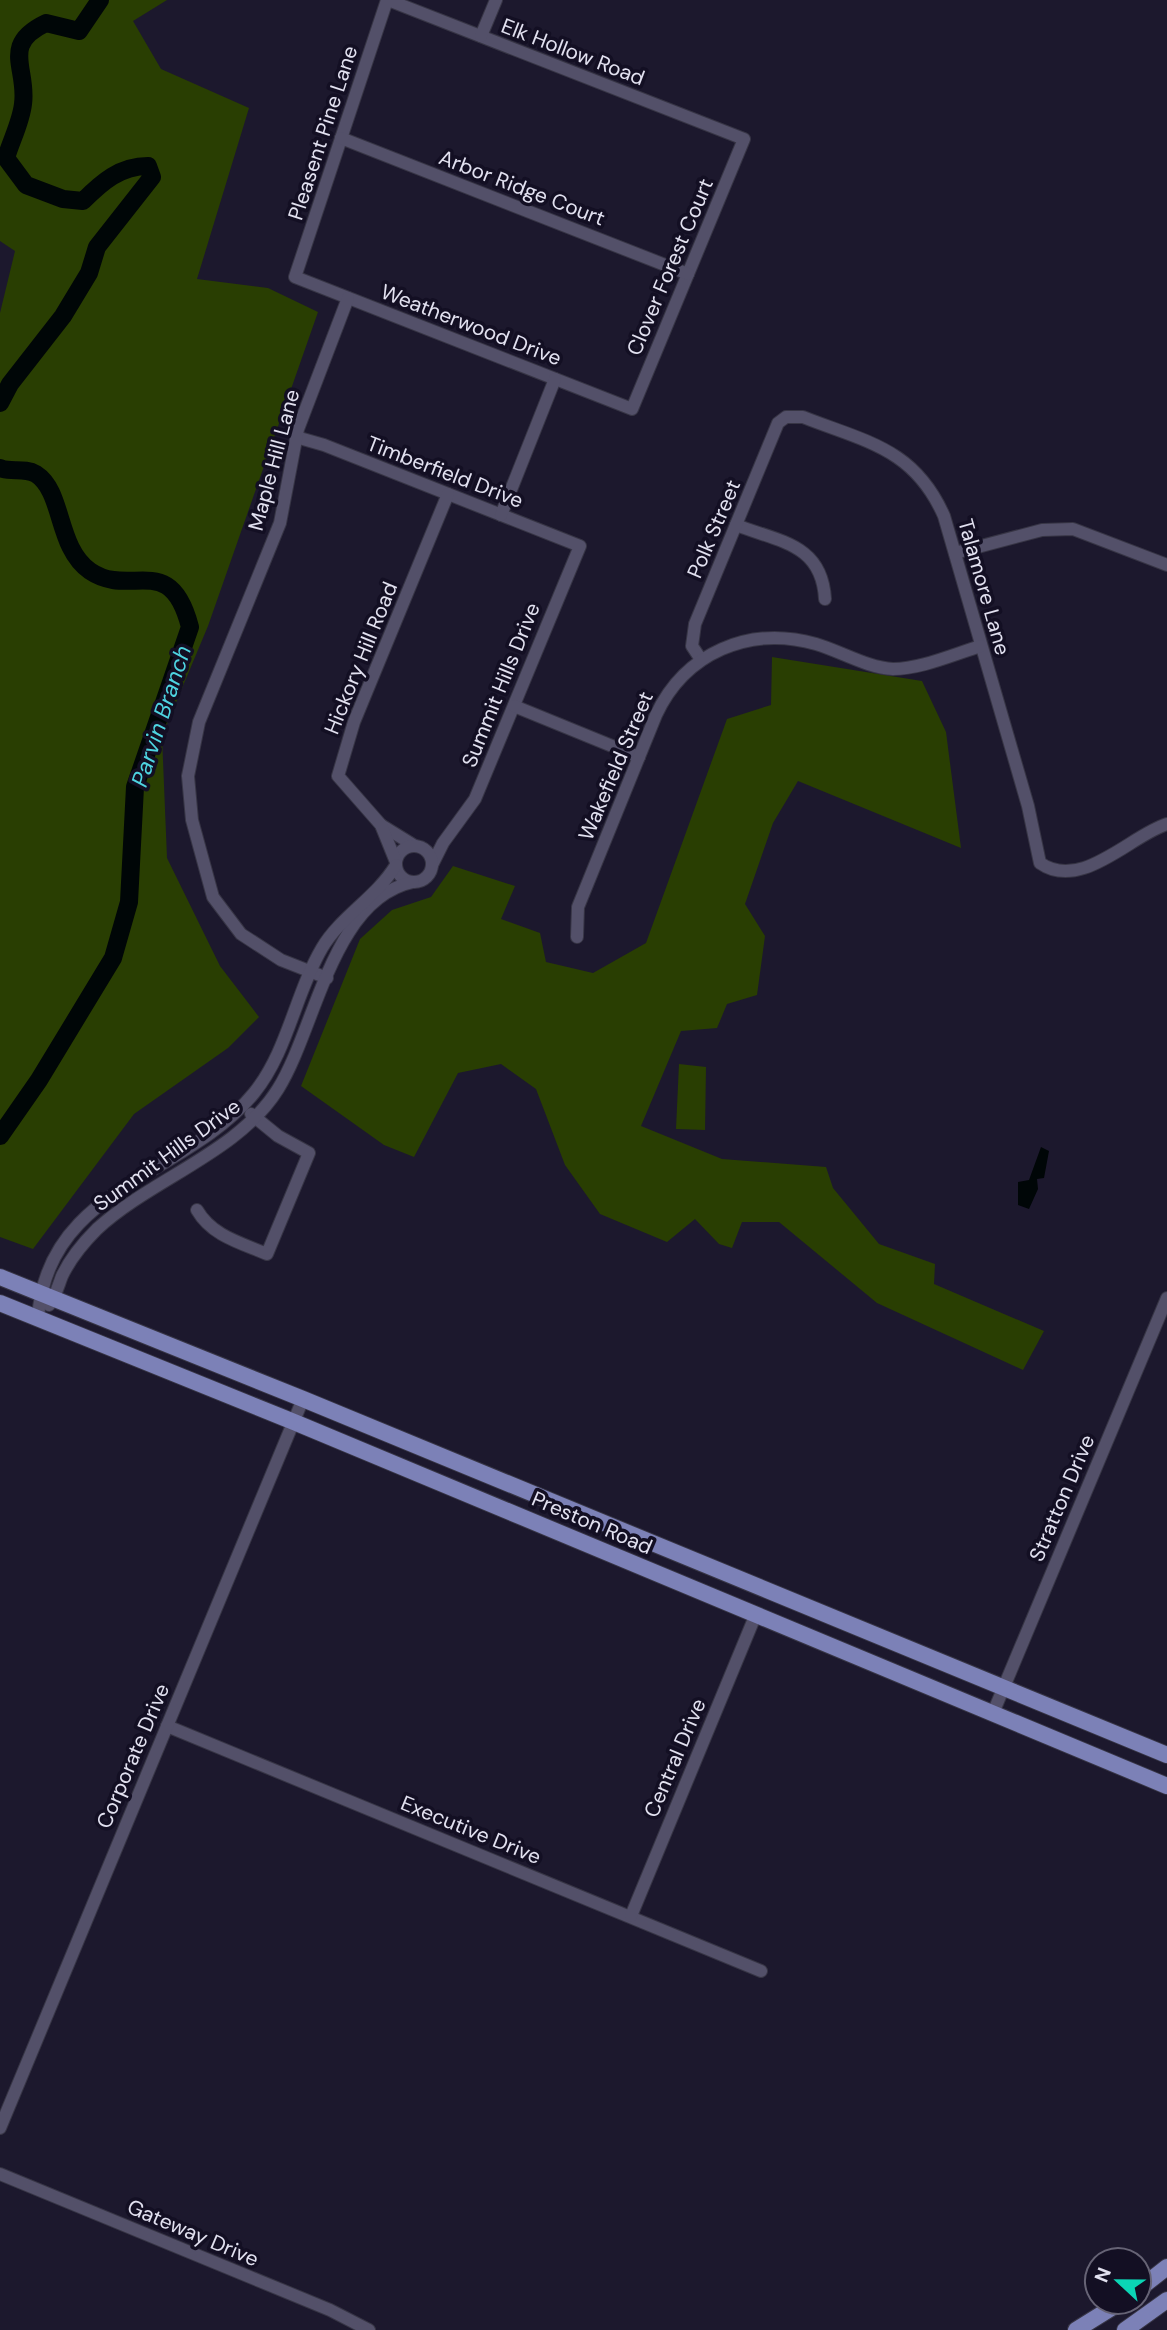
<svg xmlns="http://www.w3.org/2000/svg" width="1167" height="2330" viewBox="0 0 1167 2330" font-family="'DM Sans',sans-serif">
<style>
.green{fill:#293e02}
.water{fill:#000607}
.lines{fill:none;stroke-linecap:round;stroke-linejoin:round}
.river{stroke:#000607;stroke-width:18}
.minor-casing{stroke:#373545;stroke-width:14}
.major-casing{stroke:#373545;stroke-width:18}
.minor{stroke:#535069;stroke-width:12}
.major{stroke:#7c81b7;stroke-width:16}
.labels{text-anchor:middle;stroke-width:7;stroke-linejoin:round;paint-order:stroke}
.street-label{font-size:21px;fill:#e2e1f0;stroke:#130f23}
.water-label{font-size:23px;font-style:italic;fill:#4ed4e1;stroke:#130f23}
</style>
<rect width="100%" height="100%" fill="#1c182d"/>
<!-- green -->
<g class="green">
<path d="M0,0H167L133,21L161,69L249,108L197,279L268,288L318,312L208,626L162,736L167,858L220,966L259,1017L228,1048L134,1114L33,1249L0,1237V313L15,251L0,241Z"/>
<path d="M772,657L922,681L946,732L961,848L798,781L773,823L745,904L765,936L757,995L727,1004L717,1028L681,1031L641,1126L722,1159L826,1167L833,1188L879,1244L935,1264L934,1284L1044,1331L1023,1370L877,1303L779,1222H742L732,1248L719,1244L695,1219L667,1242L600,1214L565,1165L536,1089L501,1064L458,1073L414,1157L384,1145L301,1086L360,939L392,910L431,897L453,866L515,886L501,919L540,933L546,962L593,973L646,943L727,719L771,705Z"/>
<path d="M679,1064L706,1067L705,1130L676,1129Z"/>
</g>
<!-- water -->
<path class="water" d="M1041,1147L1049,1151L1044,1178L1037,1179L1038,1189L1029,1209L1018,1205V1182L1029,1180Z"/>
<g class="lines">
<!-- river -->
<g class="river">
<path d="M0,403L10,384L63,316L89,273L97,247L152,177L148,166C120,166 102,182 83,201L63,199L26,185L6,158C11,141 21,122 23,104C28,68 0,45 46,23L79,31L100,0"/>
<path d="M0,468C11,473 24,467 36,474C64,492 56,547 90,571C131,599 170,550 190,627L135,787L129,902L113,958L39,1080L0,1136"/>
</g>
<defs>
<g id="minor">
<path d="M387,0L295,277L632,409L744,139L388,0"/>
<path d="M481,36L496,0"/>
<path d="M341,138L688,274"/>
<path d="M296,437L324,445L580,546L475,799L443,843L432,865"/>
<path d="M501,515L555,379"/>
<path d="M736,525C780,542 822,544 825,599"/>
<path d="M955,553L1042,530L1073,529L1167,565"/>
<path d="M700,658L692,646L695,624L778,423L786,417H803C866,442 914,448 944,516L1028,806L1040,863C1081,892 1131,835 1167,824"/>
<path d="M514,706L639,757"/>
<path d="M381,825L415,846"/>
<circle cx="414" cy="864" r="18"/>
<path d="M396,862L381,825L338,776L354,722L448,494"/>
<path d="M577,937L578,907L656,715C685,653 749,625 816,644C840,651 868,668 893,669C921,669 954,654 981,646"/>
<path d="M327,978L281,960L241,934L213,897L192,820L188,776L199,722L280,523L298,429L348,298"/>
<path d="M197,1210C212,1236 241,1243 267,1254L309,1153L278,1136L251,1114"/>
<path d="M49,1305C56,1296 58,1286 62,1276C70,1259 84,1242 97,1229C151,1179 239,1152 278,1089C316,1028 332,899 413,882"/>
<path d="M38,1318C47,1186 186,1177 254,1093C288,1051 295,994 322,948C341,916 376,898 396,865"/>
<path d="M993,1713L1167,1298"/>
<path d="M167,1726L761,1971"/>
<path d="M631,1916L756,1614"/>
<path d="M0,2128L303,1399"/>
<path d="M0,2174L330,2310L369,2330"/>
</g>
<g id="major">
<path d="M0,1277L303,1399L1167,1755"/>
<path d="M0,1303L294,1422L1167,1786"/>
<path d="M1139,2289L1167,2267"/>
<path d="M1076,2330L1121,2302"/>
<path d="M1125,2330L1167,2300"/>
</g>
</defs>
<!-- minor casing -->
<use href="#minor" class="minor-casing"/>
<!-- major casing -->
<use href="#major" class="major-casing"/>
<!-- minor -->
<use href="#minor" class="minor"/>
<!-- major -->
<use href="#major" class="major"/>
</g>
<g class="labels">
<!-- street labels -->
<g class="street-label">
<text transform="translate(573 52) rotate(21)" y="7">Elk Hollow Road</text>
<text transform="translate(323 133) rotate(-72)" y="7">Pleasent Pine Lane</text>
<text transform="translate(522 188) rotate(21)" y="7">Arbor Ridge Court</text>
<text transform="translate(670 267) rotate(-67)" y="7">Clover Forest Court</text>
<text transform="translate(471 325) rotate(21)" y="7">Weatherwood Drive</text>
<text transform="translate(274 460) rotate(-75)" y="7">Maple Hill Lane</text>
<text transform="translate(445 472) rotate(21)" y="7">Timberfield Drive</text>
<text transform="translate(714 529) rotate(-67)" y="7">Polk Street</text>
<text transform="translate(984 587) rotate(74)" y="7">Talamore Lane</text>
<text transform="translate(361 658) rotate(-68)" y="7">Hickory Hill Road</text>
<text transform="translate(501 685) rotate(-68)" y="7">Summit Hills Drive</text>
<text transform="translate(616 766) rotate(-67)" y="7">Wakefield Street</text>
<text transform="translate(167 1155) rotate(-36)" y="7">Summit Hills Drive</text>
<text transform="translate(1062 1498) rotate(-67)" y="7">Stratton Drive</text>
<text transform="translate(592 1523) rotate(23)" y="7">Preston Road</text>
<text transform="translate(133 1756) rotate(-67)" y="7">Corporate Drive</text>
<text transform="translate(675 1758) rotate(-67)" y="7">Central Drive</text>
<text transform="translate(471 1830) rotate(22)" y="7">Executive Drive</text>
<text transform="translate(193 2233) rotate(23)" y="7">Gateway Drive</text>
</g>
<!-- water labels -->
<g class="water-label">
<text transform="translate(161 716) rotate(-72)" y="8">Parvin Branch</text>
</g>
</g>
<!-- north arrow -->
<g transform="translate(1118 2281) rotate(292)"><circle r="33" fill="#130f23" stroke="#666375" stroke-width="2"/>
<path d="M0-5L12 26L0 18L-12 26Z" fill="#0bd5b5"/>
<text y="-10" font-size="19" font-weight="bold" text-anchor="middle" fill="#e2e1f0">N</text>
</g>
</svg>
